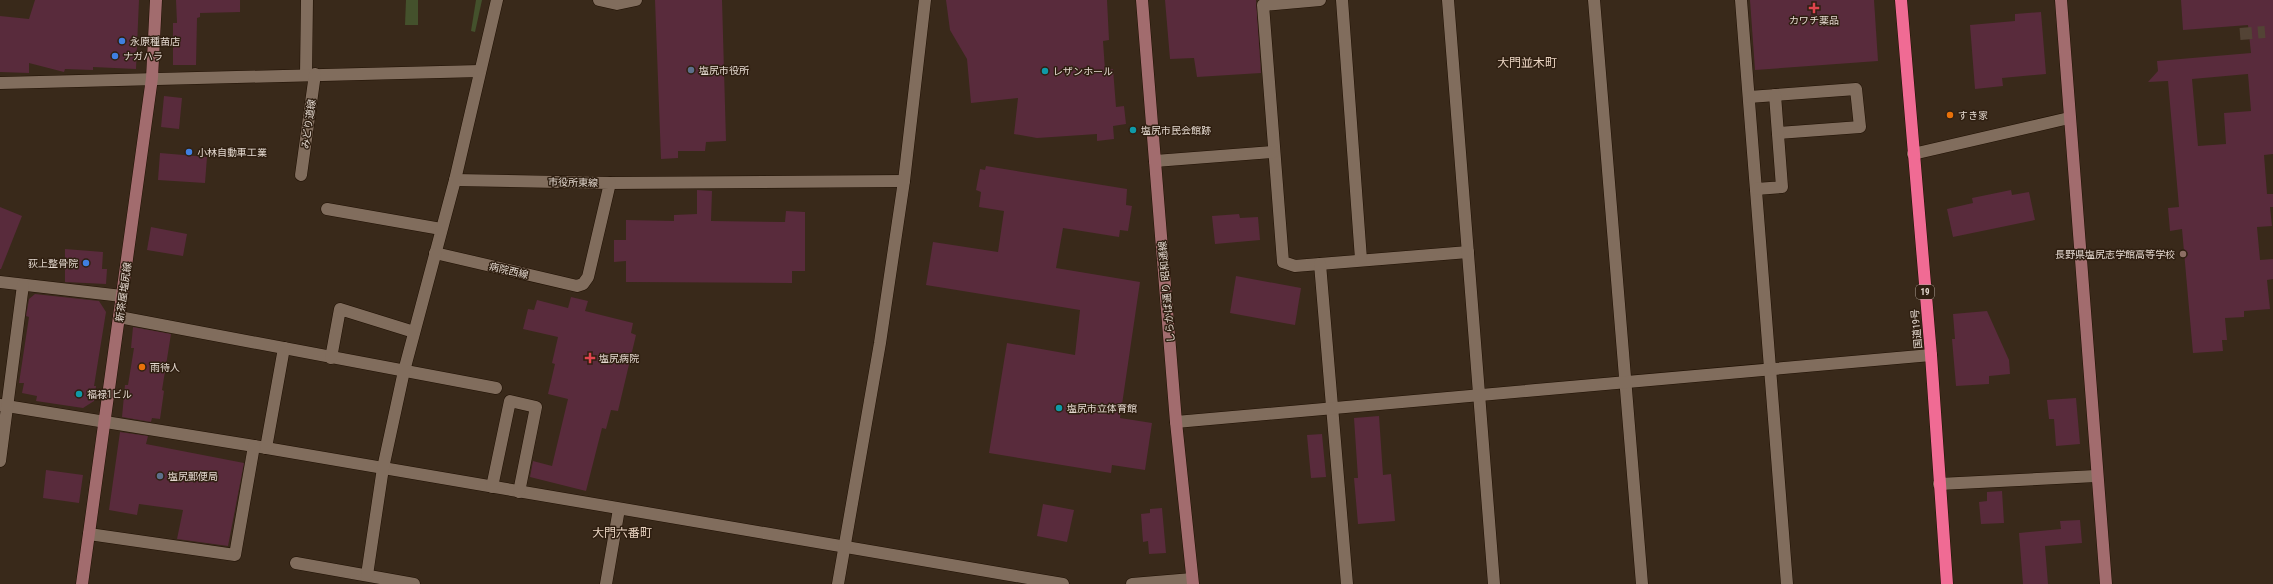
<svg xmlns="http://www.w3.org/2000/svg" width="2273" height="584" viewBox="0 0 2273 584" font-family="'Roboto Condensed','Noto Sans JP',sans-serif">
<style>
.green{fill:#44512c}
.building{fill:#592b3c;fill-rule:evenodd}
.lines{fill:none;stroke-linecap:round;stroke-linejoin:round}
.street-tunnel{stroke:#534335;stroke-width:12;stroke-dasharray:12 6;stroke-linecap:butt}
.street-casing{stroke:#201104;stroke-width:13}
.secondary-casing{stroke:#201104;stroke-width:13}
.highway-casing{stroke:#201104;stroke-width:13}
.street{stroke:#816d5d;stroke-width:12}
.secondary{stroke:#a26c6e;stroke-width:12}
.highway{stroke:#f06b94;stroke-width:12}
.health-dot{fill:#e0444e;stroke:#2f1f11;stroke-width:1.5}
.shop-dot{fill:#3f7fe0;stroke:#2f1f11;stroke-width:1.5}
.service-dot{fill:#5c6f8a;stroke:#2f1f11;stroke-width:1.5}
.culture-dot{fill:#0f9aa8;stroke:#2f1f11;stroke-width:1.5}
.food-dot{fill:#e8710a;stroke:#2f1f11;stroke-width:1.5}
.education-dot{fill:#8d6e63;stroke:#2f1f11;stroke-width:1.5}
.labels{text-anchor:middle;stroke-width:3;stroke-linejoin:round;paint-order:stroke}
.shield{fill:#2f1f11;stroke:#aea197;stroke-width:1}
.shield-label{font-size:9px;font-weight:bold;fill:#e4d9d0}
.poi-label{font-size:10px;fill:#e4d9d0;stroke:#2f1f11;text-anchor:start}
.street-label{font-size:10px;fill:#e4d9d0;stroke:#2f1f11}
.quarter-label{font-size:12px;fill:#ead4c2;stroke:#2f1f11}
</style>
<rect width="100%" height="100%" fill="#39291a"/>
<!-- green -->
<g class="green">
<path d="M406,0H418V25H405Z"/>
<path d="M476,0H482L475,32L471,31Z"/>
</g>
<!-- building -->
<g class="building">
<path d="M35,0H139L136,69L93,67V70L65,69L64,72L29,63V73L0,72V16L29,19Z"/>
<path d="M176,0H240V12L200,13V17L197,18L196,65H173V23H177Z"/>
<path d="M655,0H722L726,141L706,142L705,151H678V158L661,159Z"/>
<path d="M946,0H1107L1109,40L1103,41L1105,70L1113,69L1116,107L1124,106L1126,124L1113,126L1114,139L1097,141V134L1037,138L1014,134L1018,98L971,103L967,59L950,30Z"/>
<path d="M1165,0H1256L1261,73L1197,77L1194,58L1170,59Z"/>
<path d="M1750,0H1874L1878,61L1755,70Z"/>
<path d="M2181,0H2273V154L2264,155L2267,194H2273V207H2270L2272,226L2257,227L2260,260L2273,259V279L2267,280L2270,309L2244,311V317L2225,318L2227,340H2222L2223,351L2193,353L2182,229L2170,231L2168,208L2179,207L2168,81L2148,82L2158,71L2157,61L2251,53L2248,25L2183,30ZM2248,74L2251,111L2224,113L2226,144L2198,146L2192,79Z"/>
<path d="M2041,12L2046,74L2002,78L2003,86L1975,89L1970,25L2015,21V14Z"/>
<path d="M164,96L182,98L179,129L161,127Z"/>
<path d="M160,153L207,157L205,183L158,180Z"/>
<path d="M986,166L1127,189L1126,205L1132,206L1128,231L1120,230L1119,237L1063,228L1056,268L1140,282L1120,418L1152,423L1145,470L1112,465L1111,473L989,453L1007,343L1075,355L1080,310L926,285L933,242L998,252L1004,211L979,207L981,192L976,190L980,169L985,170Z"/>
<path d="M697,190L712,191L711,221L785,222L786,211L805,212V271H792V283L626,282V261L614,262V240H626V220L674,221V215L697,214Z"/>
<path d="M2011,190L2012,195L2029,192L2035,220L1953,237L1947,209L1973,203L1972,198Z"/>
<path d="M0,207L22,216L1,269H0Z"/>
<path d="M1239,214L1240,218L1258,217L1260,240L1215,244L1212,216Z"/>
<path d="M151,227L187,234L183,256L147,250Z"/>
<path d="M65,249L103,252L102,269H107L106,284L65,282Z"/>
<path d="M1236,276L1301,288L1295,325L1230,313Z"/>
<path d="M35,294L99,301L106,312L94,386H96L94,401L83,408L36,401L37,396L22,393L24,383H19L29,317L26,316L29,299Z"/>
<path d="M571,297L588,301L585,311L633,323L631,333L636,335L618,411L611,410L606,429L602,428L586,491L530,477L533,461L552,466L568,399L548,394L555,364L552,363L558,337L523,329L528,309L534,310L537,300L568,308Z"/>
<path d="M1987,311L2009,360L2010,374L1989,376V384L1956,386L1952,339H1955L1953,314Z"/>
<path d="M133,327L171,334L162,390L164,391L160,419L152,418L151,422L122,417L125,385H128L134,348H131Z"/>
<path d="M2076,398L2080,444L2056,446L2054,419H2049L2047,400Z"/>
<path d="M1379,416L1383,475L1391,474L1395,521L1358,524L1354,478H1358L1354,418Z"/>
<path d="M120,432L148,436L146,444L244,463L228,546L177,539L183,510L139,504L137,515L109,510Z"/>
<path d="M1322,434L1326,477L1311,478L1307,435Z"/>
<path d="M46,470L83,475L79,503L43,498Z"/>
<path d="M2002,491L2004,523L1981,524L1979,502L1987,501V492Z"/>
<path d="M1043,504L1074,510L1067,542L1037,536Z"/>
<path d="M1162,508L1166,553L1149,554L1148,541L1143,542L1141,514L1150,513V509Z"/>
<path d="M2080,520L2082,543L2045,546L2048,584H2023L2019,533L2061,529L2060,521Z"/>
</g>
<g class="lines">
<!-- street-tunnel -->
<path class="street-tunnel" d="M2240,34L2265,32"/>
<defs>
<g id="street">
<path d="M599,0L617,4L636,0"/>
<path d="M1320,0L1263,5L1283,262L1295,266L1468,252"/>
<path d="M1342,0L1361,259"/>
<path d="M1448,0L1494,584"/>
<path d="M1594,0L1642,584"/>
<path d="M1741,0L1787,584"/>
<path d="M306,74L307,0"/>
<path d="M0,83L480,71"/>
<path d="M1749,97L1856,89L1860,127L1778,133"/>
<path d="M1913,154L2069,118"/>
<path d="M1155,161L1273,152"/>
<path d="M301,175L315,74"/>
<path d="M610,183L904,181"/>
<path d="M1756,189L1782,187L1775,95"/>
<path d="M327,209L441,229"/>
<path d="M435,253L577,286L583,284L588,277L610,183L455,180"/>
<path d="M1320,264L1347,584"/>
<path d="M0,282L122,296"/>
<path d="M119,317L496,388"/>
<path d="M331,358L340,309L414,332"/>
<path d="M0,405L254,446L1063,584"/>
<path d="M1176,422L1931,355"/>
<path d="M266,448L284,348"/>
<path d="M0,461L23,285"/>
<path d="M1939,484L2096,476"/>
<path d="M492,487L510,401L536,407L519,492"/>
<path d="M89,534L235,555L254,446"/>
<path d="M296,563L414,584"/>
<path d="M367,575L383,468L404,371L455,180L497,0"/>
<path d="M606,584L619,509"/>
<path d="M838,584L880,343L904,181L925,0"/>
<path d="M1132,584L1192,579"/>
</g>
<g id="secondary">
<path d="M1142,0L1176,422L1193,584"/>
<path d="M2061,0L2106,584"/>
<path d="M82,584L152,78L156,0"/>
</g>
<path id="highway" d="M1901,0L1931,355L1947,584"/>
</defs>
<!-- street casing -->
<use href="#street" class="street-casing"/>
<!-- secondary casing -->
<use href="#secondary" class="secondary-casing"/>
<!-- highway casing -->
<use href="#highway" class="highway-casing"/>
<!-- street -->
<use href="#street" class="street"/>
<!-- secondary -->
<use href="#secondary" class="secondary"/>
<!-- highway -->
<use href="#highway" class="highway"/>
</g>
<!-- markers -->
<g class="health-dot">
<path d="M1812 2h4v4h4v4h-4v4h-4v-4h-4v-4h4z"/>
<path d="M588 352h4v4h4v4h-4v4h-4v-4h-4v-4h4z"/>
</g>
<g class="shop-dot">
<circle cx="122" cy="41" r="4"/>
<circle cx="115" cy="56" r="4"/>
<circle cx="189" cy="152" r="4"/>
<circle cx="86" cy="263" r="4"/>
</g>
<g class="service-dot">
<circle cx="691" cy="70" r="4"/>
<circle cx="160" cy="476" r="4"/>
</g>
<g class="culture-dot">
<circle cx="1045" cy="71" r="4"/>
<circle cx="1133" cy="130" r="4"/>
<circle cx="79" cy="394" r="4"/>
<circle cx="1059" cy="408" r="4"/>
</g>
<g class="food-dot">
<circle cx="1950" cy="115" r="4"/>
<circle cx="142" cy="367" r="4"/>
</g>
<circle class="education-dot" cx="2183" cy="254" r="4"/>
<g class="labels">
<!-- shield labels -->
<rect class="shield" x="1916" y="285" width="18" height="14" rx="3"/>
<g class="shield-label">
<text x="1925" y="295">19</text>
</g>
<!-- poi labels -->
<g class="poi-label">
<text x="1814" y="24" text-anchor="middle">カワチ薬品</text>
<text x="130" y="45">永原種苗店</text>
<text x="123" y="60">ナガハラ</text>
<text x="699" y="74">塩尻市役所</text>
<text x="1053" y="75">レザンホール</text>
<text x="1958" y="119">すき家</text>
<text x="1141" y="134">塩尻市民会館跡</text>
<text x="197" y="156">小林自動車工業</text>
<text x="2175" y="258" text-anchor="end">長野県塩尻志学館高等学校</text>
<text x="78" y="267" text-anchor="end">荻上整骨院</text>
<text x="599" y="362">塩尻病院</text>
<text x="150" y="371">雨待人</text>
<text x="87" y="398">福禄1ビル</text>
<text x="1067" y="412">塩尻市立体育館</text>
<text x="168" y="480">塩尻郵便局</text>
</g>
<!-- street labels -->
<g class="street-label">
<text transform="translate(308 124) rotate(-82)" y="4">みどり道線</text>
<text transform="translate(573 182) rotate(1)" y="4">市役所東線</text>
<text transform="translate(509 270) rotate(13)" y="4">病院西線</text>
<text transform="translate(123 292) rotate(-82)" y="4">新茶屋塩尻線</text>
<text transform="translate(1166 292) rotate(-95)" y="4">しらかば通り 昭和通線</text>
<text transform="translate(1916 329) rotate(-95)" y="4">国道19号</text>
</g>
<!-- quarter labels -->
<g class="quarter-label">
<text x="1527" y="67">大門並木町</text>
<text x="622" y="537">大門六番町</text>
</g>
</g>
</svg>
